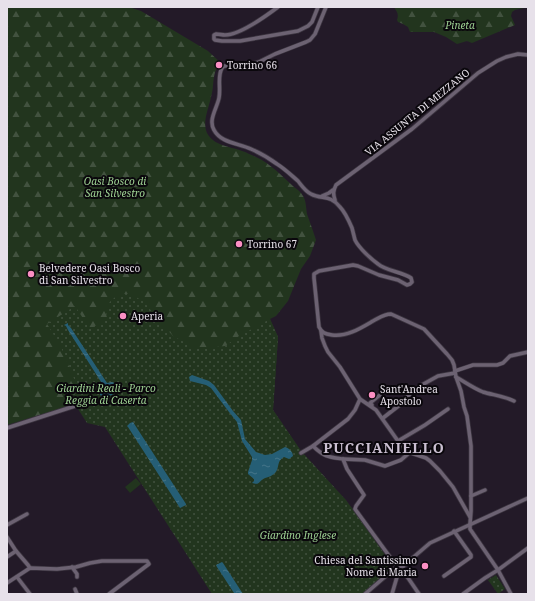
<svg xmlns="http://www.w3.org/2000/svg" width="535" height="601" viewBox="0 0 535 601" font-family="'Noto Serif',serif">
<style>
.green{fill:#22351e}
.forest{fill:url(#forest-firs)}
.park{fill:url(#park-dots)}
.water{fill:url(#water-ripples)}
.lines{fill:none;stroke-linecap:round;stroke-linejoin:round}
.minor-casing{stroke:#3c3540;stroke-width:5}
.minor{stroke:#6c6272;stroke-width:3.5}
.poi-dot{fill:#fb8fc3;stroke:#0a070c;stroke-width:1.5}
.labels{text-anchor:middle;stroke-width:4;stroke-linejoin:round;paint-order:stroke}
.park-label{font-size:10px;font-style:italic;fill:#9dd092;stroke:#0a070c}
.poi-label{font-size:10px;fill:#e7e1ea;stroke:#0a070c;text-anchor:start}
.street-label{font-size:10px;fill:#e7e1ea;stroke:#0a070c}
.district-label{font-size:14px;font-weight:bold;letter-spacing:1px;fill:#cabfd1;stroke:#0a070c}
</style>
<defs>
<pattern id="forest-firs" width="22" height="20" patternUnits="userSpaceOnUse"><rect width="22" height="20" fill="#22351e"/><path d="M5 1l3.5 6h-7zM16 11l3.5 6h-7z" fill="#42523f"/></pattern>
<pattern id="park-dots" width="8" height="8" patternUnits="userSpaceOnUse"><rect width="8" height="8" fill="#22351e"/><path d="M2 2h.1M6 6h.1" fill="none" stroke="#42523f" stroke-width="1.8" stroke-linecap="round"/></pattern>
<pattern id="water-ripples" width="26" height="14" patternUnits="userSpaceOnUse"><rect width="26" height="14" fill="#255e75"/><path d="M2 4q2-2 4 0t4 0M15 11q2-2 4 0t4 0" fill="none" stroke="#457589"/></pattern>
</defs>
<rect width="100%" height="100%" fill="#231a28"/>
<!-- green -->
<path class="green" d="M136,478L141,484L130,493L125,487Z"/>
<!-- forest -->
<g class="forest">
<path d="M7,7H66L69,8H89L95,7H129L141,11L208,51L221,63C211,72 215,85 211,97C209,108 202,121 207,133C214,146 229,146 242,151C246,152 251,155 256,157C271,164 282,176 294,187C297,189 301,192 303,196C306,200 306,208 307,214C310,222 313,231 316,240L310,256L301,269L288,301L276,316L270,319L278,337L273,410L301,451L346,500L392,565L101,383L76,404L7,425Z"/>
<path d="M394,7H525L524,8L515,10L512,12L511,16L515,25L472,43L467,41L457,44L446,37L434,32H410L408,27L403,24L398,22L397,20C399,14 397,12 394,7Z"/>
</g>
<!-- park -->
<g class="park">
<path d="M121,294H129L136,297L144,302L162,324L173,336L197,349L225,346L239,336L270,319L278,337L273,410L301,451L352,508L392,565L390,571L364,594H212L105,427L87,423L78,409L76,404L68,401L75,381L61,347L47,324L75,306L90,329L107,319C105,305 109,300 121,294Z"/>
<path d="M496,575L505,589L498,594L488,580Z"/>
</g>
<!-- water -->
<g class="water">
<path d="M68,323V325L71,328L107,383L112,382L117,384V389L112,395L104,397L100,395V390L103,385L68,330L66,326L64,325Z"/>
<path d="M192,375L209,381L214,385L233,411L241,420L245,439L256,452L265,455L272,454L285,447C289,448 293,452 293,456L289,459L284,457C276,461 280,468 275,473C271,477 267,477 263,479C258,483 259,485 252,483L254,481V479L248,474V472L252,460V457L242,441L237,422L229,412L211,388L206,385L190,381L189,377Z"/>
<path d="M133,422L186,504V505L180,508L128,427L127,426L130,423Z"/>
<path d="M222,562L223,563L243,594H235L234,593L217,567L216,565Z"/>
</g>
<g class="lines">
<defs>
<g id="minor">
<path d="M278,7C266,16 239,35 225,35C222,35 219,34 216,34L214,35V39L215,40L222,41H240L298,31L308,26L312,22L318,7"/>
<path d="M326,7L315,34L310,40L306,42L275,54L259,62L247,65L224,66L222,68C217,76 221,88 219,98C217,108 208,120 214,130C221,143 238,143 251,149C260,153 269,158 277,164C285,169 291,175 298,181C302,186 305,191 311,194C322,200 330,194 340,207C345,212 349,221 352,228C353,232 354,236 355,240C359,248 371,259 378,264C386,271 403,272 411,278L412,282L410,284L407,285L398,280L379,275L358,266L353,265L319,271L314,274V278L319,327C322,333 325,334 332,335C347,337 361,328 373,321C379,318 384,314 391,314L424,329L447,354L452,360L454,365L456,377L461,391L464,407L467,416L471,446V511L470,524V529L498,570L511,594"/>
<path d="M322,196L329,193L333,190"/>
<path d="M335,200C333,194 333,191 336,185L412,129L478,73L497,61L506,57L518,54L528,55"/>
<path d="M321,331L322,338L325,346L328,352L340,367L360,399L376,410L398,441L408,452L426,458L430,461L440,471L453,487L470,517"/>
<path d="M455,371L473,365H497L503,363L510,356L528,352"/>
<path d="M456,377C465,382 473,388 483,392C493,395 504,396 514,401"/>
<path d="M360,399L355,410L348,419L313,446C324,457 329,457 343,459L347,469L364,495L356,506L355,509L398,568"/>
<path d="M372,405L370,403L380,395"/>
<path d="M383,418L401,404L404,401L403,400L420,386L438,376L455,373"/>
<path d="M7,428L78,405"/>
<path d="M398,441L425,425L448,409"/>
<path d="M301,453L313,446"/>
<path d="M343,459L365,460L385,466L401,460L409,453"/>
<path d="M471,496L485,490"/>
<path d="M7,525L27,514"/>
<path d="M7,537L16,551L28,565L30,568"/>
<path d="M7,557L16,551"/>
<path d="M72,567L77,574V577"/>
<path d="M402,567L430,543L528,498"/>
<path d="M402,569L419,594"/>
<path d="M444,576L471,557V555L454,531"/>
<path d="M17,577L30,594"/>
<path d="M7,583L30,568L57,569L76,567L90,563L102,561H147L149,564L109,594"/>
<path d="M75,589L77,594"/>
<path d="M365,594L394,569L401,567L403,568L400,570L398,569V568"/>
<path d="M392,594L399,570"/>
<path d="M463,594L485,578L498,570L528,548"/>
</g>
</defs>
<!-- minor casing -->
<use href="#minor" class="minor-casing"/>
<!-- minor -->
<use href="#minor" class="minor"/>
</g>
<!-- markers -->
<g class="poi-dot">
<circle cx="219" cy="65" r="4"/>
<circle cx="239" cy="244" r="4"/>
<circle cx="31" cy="274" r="4"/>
<circle cx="123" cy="316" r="4"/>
<circle cx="372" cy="395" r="4"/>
<circle cx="425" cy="566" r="4"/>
</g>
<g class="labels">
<!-- park labels -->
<g class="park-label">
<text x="460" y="29">Pineta</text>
<text x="115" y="185">Oasi Bosco di<tspan x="115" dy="12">San Silvestro</tspan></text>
<text x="106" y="392">Giardini Reali - Parco<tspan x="106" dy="12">Reggia di Caserta</tspan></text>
<text x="298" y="539">Giardino Inglese</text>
</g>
<!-- poi labels -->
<g class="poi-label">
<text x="227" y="69">Torrino 66</text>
<text x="247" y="248">Torrino 67</text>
<text x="39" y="272">Belvedere Oasi Bosco<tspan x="39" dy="12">di San Silvestro</tspan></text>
<text x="131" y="320">Aperia</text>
<text x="380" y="393">Sant'Andrea<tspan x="380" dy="12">Apostolo</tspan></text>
<text x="417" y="564" text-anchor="end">Chiesa del Santissimo<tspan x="417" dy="12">Nome di Maria</tspan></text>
</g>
<!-- street labels -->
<g class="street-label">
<text transform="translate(417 112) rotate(-39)" y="4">VIA ASSUNTA DI MEZZANO</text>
</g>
<!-- district labels -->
<g class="district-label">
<text x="384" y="453">PUCCIANIELLO</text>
</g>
</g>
<!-- border -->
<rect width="535" height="601" fill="none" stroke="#e7e1ea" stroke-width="16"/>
</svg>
